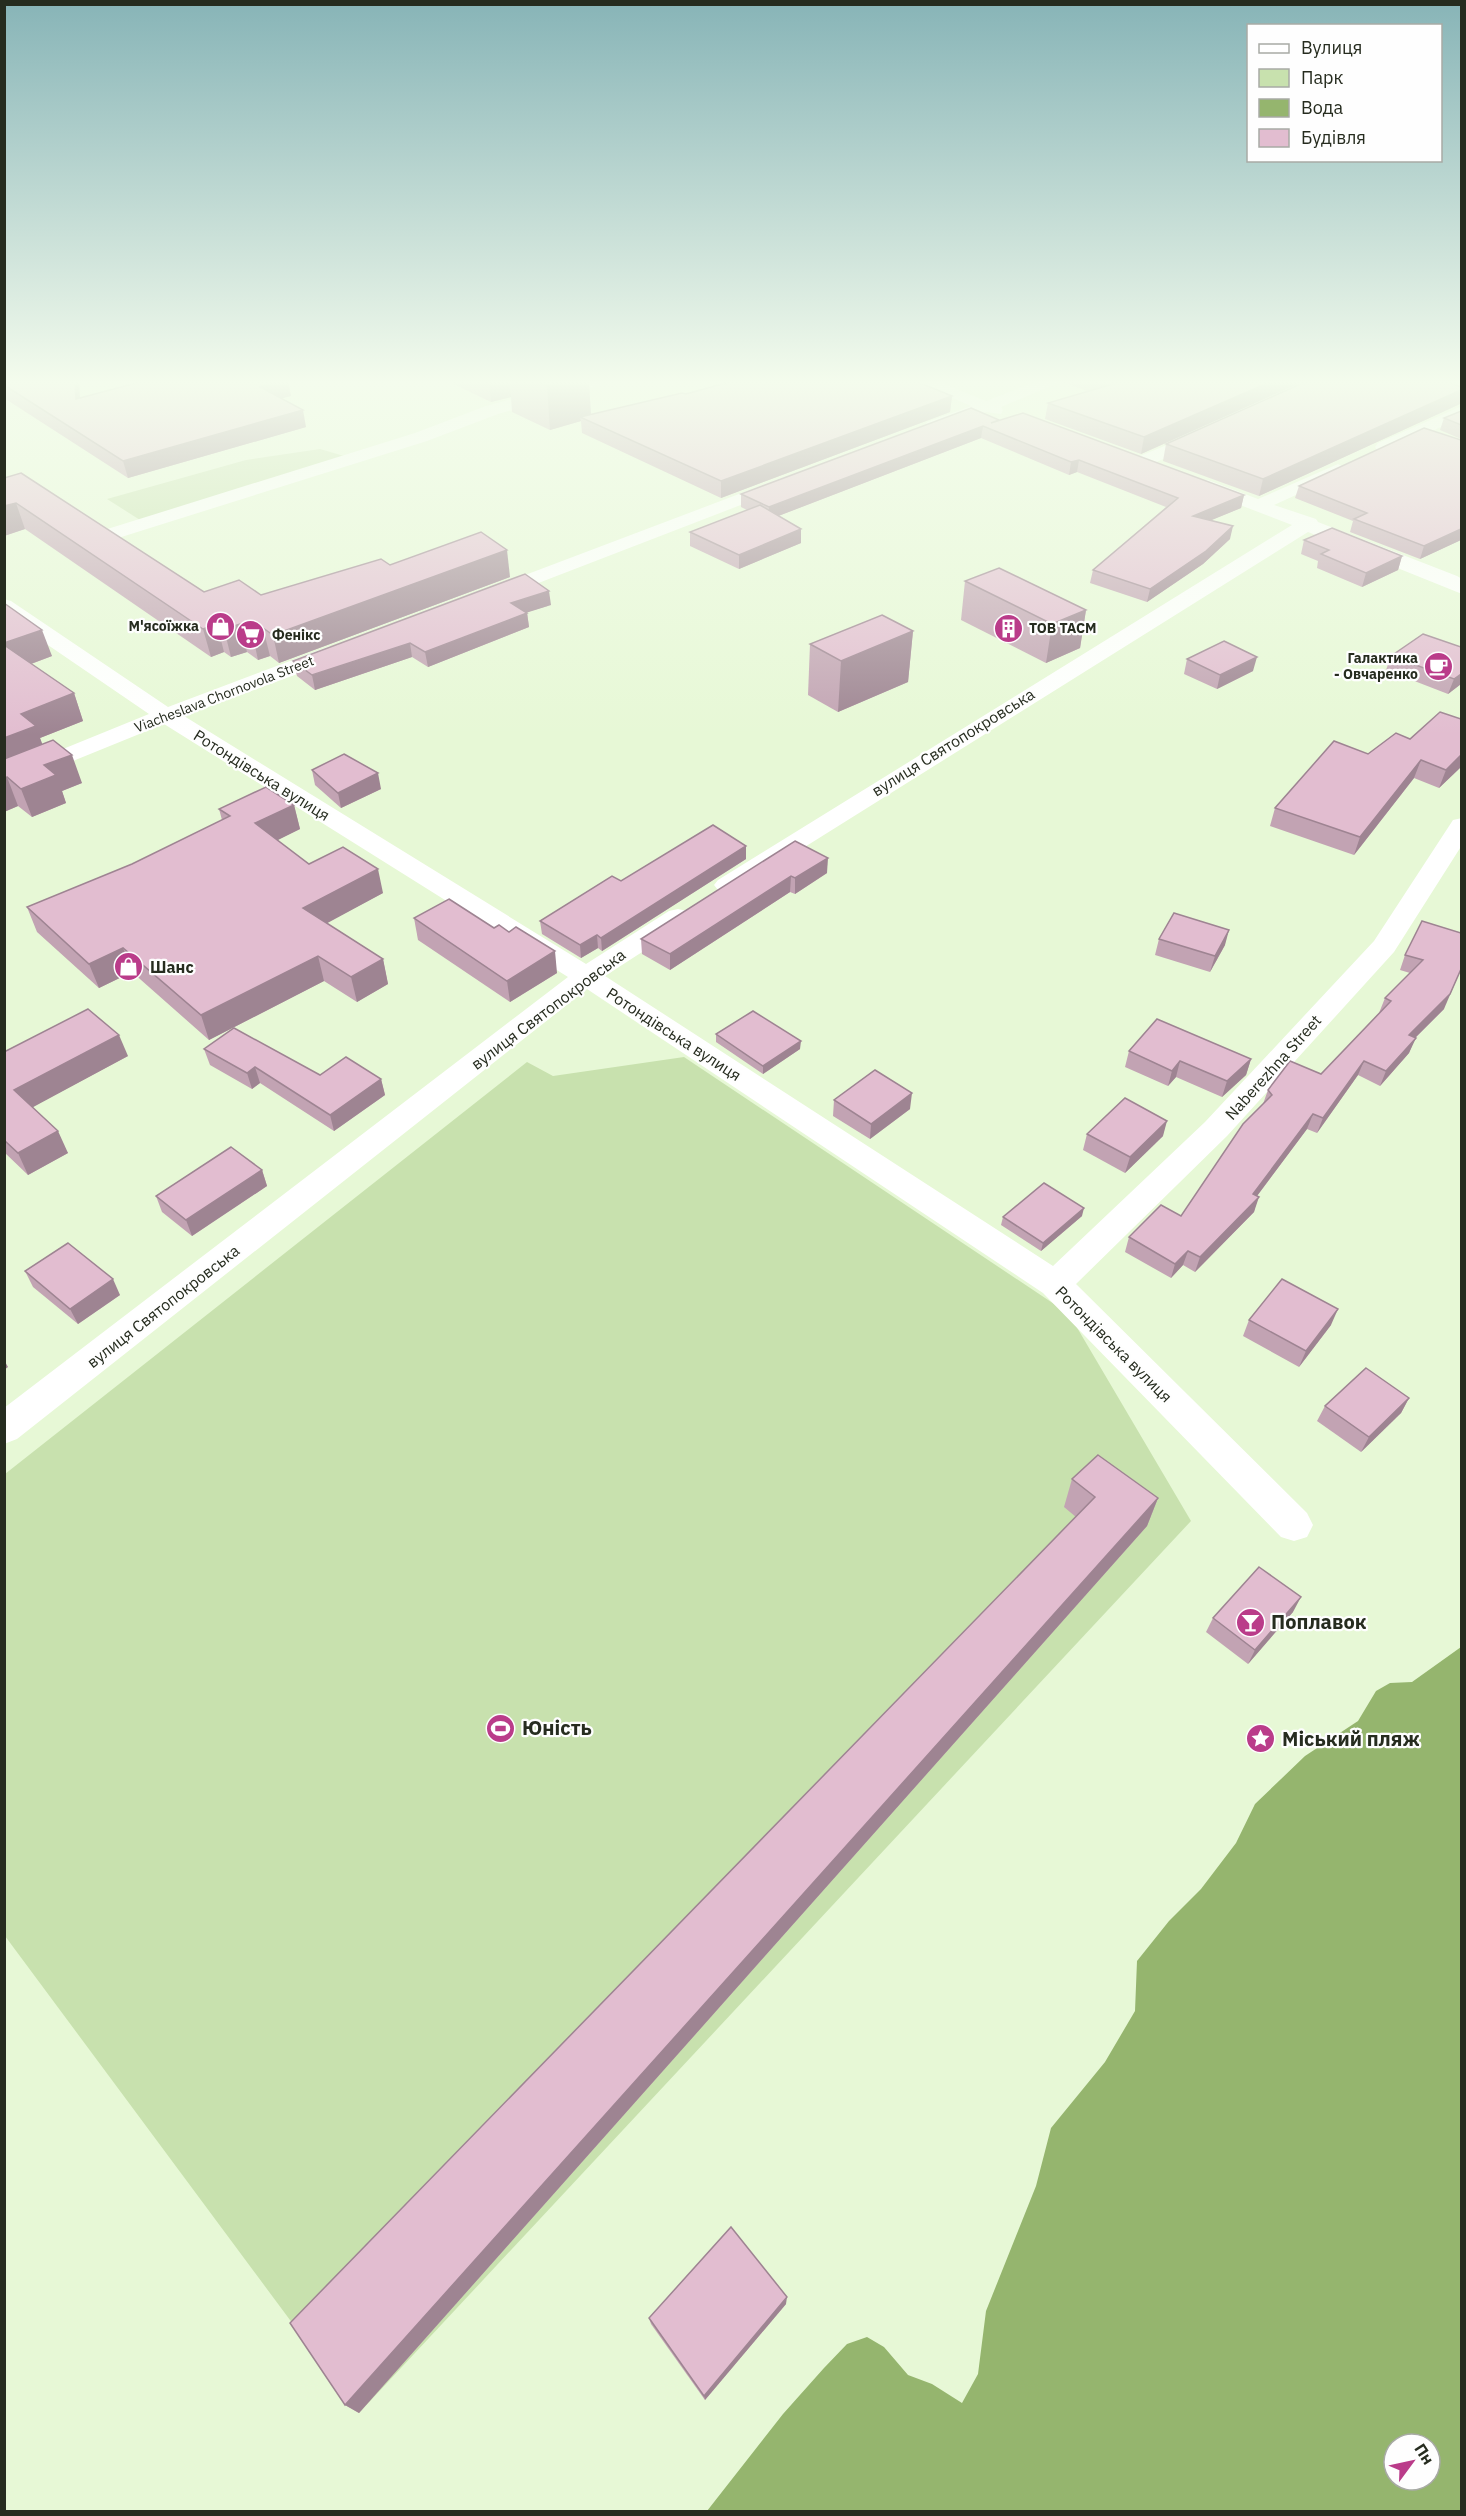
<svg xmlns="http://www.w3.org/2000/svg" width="1466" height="2516" viewBox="0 0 1466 2516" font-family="'IBM Plex Sans',sans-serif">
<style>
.green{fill:#c8e1ae}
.water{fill:#95b56e;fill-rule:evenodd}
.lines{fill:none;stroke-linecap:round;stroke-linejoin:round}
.minor{fill:#fff;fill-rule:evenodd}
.wall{fill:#c2a3b3}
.shaded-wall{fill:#9e8492}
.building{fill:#e2bdd0;stroke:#9e8492;stroke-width:1.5}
.labels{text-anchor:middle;stroke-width:4.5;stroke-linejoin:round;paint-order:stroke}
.far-poi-label{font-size:14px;font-weight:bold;fill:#262c1f;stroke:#fefefe;text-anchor:end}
.far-street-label{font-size:14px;fill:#262c1f;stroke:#fefefe}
.street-label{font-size:16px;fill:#262c1f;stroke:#fefefe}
.poi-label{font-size:16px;font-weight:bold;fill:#262c1f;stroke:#fefefe;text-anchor:start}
.near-poi-label{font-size:20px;font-weight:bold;fill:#262c1f;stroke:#fefefe;text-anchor:start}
</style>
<rect width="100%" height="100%" fill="#e7f8d6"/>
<!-- green -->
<g class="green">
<path d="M320,449L344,456L140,520L107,499L246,460Z"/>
<path d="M684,1057L1069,1314L1191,1521L359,2413L5,1936V1474L527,1062L553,1076Z"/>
</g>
<!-- water -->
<path class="water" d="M1461,1647V2511H707L783,2414L824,2368L847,2344L867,2337L884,2347L908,2375L932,2384L962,2403L978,2374L986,2311L1036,2186L1051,2128L1105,2062L1135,2011L1137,1961L1169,1921L1201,1889L1236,1843L1255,1804L1305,1756L1358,1721L1376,1691L1390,1683L1412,1682ZM1394,2444H1430V2480H1394Z"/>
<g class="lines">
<!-- minor -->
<g class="minor">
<path d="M575,382H603L601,385L498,414L427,441L115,539H101L99,535L101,531L415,433L486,406Z"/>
<path d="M916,382H939L986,401L1036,382H1060L1001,407L1003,410L1001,414L986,412L933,431L925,426L927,422L971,406Z"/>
<path d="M1462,406V417L1390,451H1378L1375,447L1378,443Z"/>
<path d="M1206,429L1215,434L1212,438L1147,466L1141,467L1132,462L1135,458Z"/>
<path d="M1338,464L1347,469L1344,473L1274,505L1316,519L1318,522L1457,576L1462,579V594L1308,532L736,890L727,893L718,890L714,885L718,880L1292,525L1196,488L1193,484L1196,480H1208L1258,499Z"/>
<path d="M784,477L793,482L790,486L497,599H483L480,595L483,591Z"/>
<path d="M4,599L11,601L168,707L330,646H346L349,651L346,656L184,716L586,964L669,911L678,909L687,911L691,917L687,923L605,976L1053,1266L1205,1122L1374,941L1453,820L1462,818V845L1394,952L1227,1136L1076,1284L1307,1513L1313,1525L1307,1537L1294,1541L1281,1537L1043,1293L587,989L17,1439L4,1444V1408L568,977L164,724L4,789V773L149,714L4,615Z"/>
</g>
</g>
<!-- wall -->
<g class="wall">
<path d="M4,382H79L80,398L140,382H288L291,396L281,398L306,427L128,478L4,398Z"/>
<path d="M449,382H589L591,415L686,394L952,396L950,412L721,498L582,433L581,421L550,430L512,412L511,397L491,402Z"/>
<path d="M1063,382H1302L1141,454L1045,419L1048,403L1087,391Z"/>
<path d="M1460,404L1259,496L1163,461L1166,444Z"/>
<path d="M1461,411V439L1440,430L1444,418Z"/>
<path d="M999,420L1244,495L1241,508L1211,520L1230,539L1203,564L1147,602L1090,583L1093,570L1166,507L1077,472L1069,475L981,438L778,516L801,529V543L739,569L690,546V532L747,510L741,507V494Z"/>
<path d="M1461,440V540L1420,559L1350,532L1353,521L1295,498L1299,486Z"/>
<path d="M4,478L204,592L261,595L390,565L510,577L279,663L270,656L258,660L247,652L231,657L224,652L211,657L25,529L4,536Z"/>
<path d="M1304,540L1402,556L1398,570L1362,587L1317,568L1318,561L1301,554Z"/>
<path d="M965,581L1086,610L1080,648L1046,663L961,620Z"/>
<path d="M4,603L52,656L31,664L74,693L83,721L40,738L42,744L82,783L62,791L66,803L32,817L18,806L4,812Z"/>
<path d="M551,605L527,612L529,627L428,667L412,657L315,690L297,676L293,661Z"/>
<path d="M913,631L908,682L838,712L808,695L810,644Z"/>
<path d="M1423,634L1461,684L1448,694L1386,670L1391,656Z"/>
<path d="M1187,659L1253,671L1217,689L1184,674Z"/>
<path d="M1396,733L1461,767L1439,788L1414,778L1354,855L1270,826L1275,808L1368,754Z"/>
<path d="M312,770L381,789L341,808L315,785Z"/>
<path d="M294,805L300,829L277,840L309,864L383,893L326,923L383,959L388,984L357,1002L324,981L209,1040L132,972L99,988L37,932L27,907L132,864L222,820L219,809Z"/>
<path d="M795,841L827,873L795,894L790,892L670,970L642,954L641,939Z"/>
<path d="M746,846V859L602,951L598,948L581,958L542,934L540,921L621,881Z"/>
<path d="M414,918L494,928L509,932L557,973L510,1002L418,940Z"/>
<path d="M1422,921L1444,1009L1415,1038L1409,1053L1380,1086L1358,1075L1317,1133L1307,1129L1257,1196L1254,1212L1195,1272L1183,1265L1171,1278L1125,1252L1129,1237L1181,1216L1263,1104L1268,1090L1321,1074L1379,1013L1385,998L1410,973L1400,970L1405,955Z"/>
<path d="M1159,939L1225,945L1210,972L1155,955Z"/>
<path d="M716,1034L800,1049L763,1074L716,1042Z"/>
<path d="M204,1049L320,1075L381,1079L385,1095L334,1131L260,1083L252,1089L210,1065Z"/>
<path d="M1129,1051L1251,1059L1246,1075L1222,1097L1176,1077L1168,1086L1125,1067Z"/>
<path d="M4,1052L128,1056L32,1107L68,1153L28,1175L4,1152Z"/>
<path d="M834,1100L910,1109L870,1139L833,1116Z"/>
<path d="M1087,1134L1163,1136L1125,1173L1083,1150Z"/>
<path d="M262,1170L267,1186L192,1236L162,1212L156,1196Z"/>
<path d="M1082,1216L1041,1251L1001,1225L1003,1217Z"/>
<path d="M25,1271L120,1295L78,1324L33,1287Z"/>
<path d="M1249,1320L1331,1325L1299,1367L1243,1336Z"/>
<path d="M1409,1398L1401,1413L1361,1452L1317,1421L1325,1406Z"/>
<path d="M1072,1479L1158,1498L1147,1526L359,2413L345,2405L1076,1517L1064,1507Z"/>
<path d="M1293,1612L1248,1664L1206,1632L1213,1618Z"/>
<path d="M786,2304L705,2400L651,2324L649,2318Z"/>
</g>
<!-- shaded-wall -->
<g class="shaded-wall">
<path d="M75,382H79L81,416L76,399Z"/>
<path d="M275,382H288L291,396L263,403L260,387Z"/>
<path d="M491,382H509L511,397L491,402L489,383Z"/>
<path d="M559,382H589L591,418L580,417L581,421L550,430L547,386Z"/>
<path d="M1270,382H1302L1141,454L1144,437Z"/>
<path d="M1461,390V401L1460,404L1259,496L1263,479Z"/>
<path d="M952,396L950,412L721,498V481Z"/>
<path d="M303,410L306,427L128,478L123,461Z"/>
<path d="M983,426L981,438L768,520L769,507Z"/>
<path d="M1079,460L1077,472L1069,475L1071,462Z"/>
<path d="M1244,495L1241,508L1190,529L1193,516Z"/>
<path d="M16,503L25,529L4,536V506Z"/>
<path d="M1233,526L1230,539L1203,564L1147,602L1150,589Z"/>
<path d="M801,529V543L739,569V555Z"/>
<path d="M1461,529V540L1420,559L1424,546Z"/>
<path d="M507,550L510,577L279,663L273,635Z"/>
<path d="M1402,556L1398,570L1362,587L1366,573Z"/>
<path d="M549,591L551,605L513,617L511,603Z"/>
<path d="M1086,610L1080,648L1046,663L1052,624Z"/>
<path d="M527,613L529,627L428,667L425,652Z"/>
<path d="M217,624L224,652L211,657L203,629Z"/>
<path d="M240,624L247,652L231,657L224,629Z"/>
<path d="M263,628L270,656L258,660L252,632Z"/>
<path d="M42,630L52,656L12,671L4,650V643Z"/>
<path d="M913,631L908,682L838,712L841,661Z"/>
<path d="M410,643L412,657L315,690L312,675Z"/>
<path d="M1257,657L1253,671L1217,689L1220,675Z"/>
<path d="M1461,674V684L1448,694L1454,679Z"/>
<path d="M74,693L83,721L40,738L46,754L4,770V738L21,714Z"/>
<path d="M72,755L82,783L62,791L66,803L32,817L21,789L44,765Z"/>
<path d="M1461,755V767L1439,788L1446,770Z"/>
<path d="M1421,760L1414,778L1354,855L1360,837Z"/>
<path d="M378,773L381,789L341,808L338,793Z"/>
<path d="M7,777L18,806L4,812V779Z"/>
<path d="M294,805L300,829L262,848L255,823Z"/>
<path d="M746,846V859L602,951L601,938Z"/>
<path d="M828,858L827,873L795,894V878Z"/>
<path d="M378,869L383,893L309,933L303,908Z"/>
<path d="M791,876L790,892L670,970V954Z"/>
<path d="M1229,930L1225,945L1210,972L1215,956Z"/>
<path d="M597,935L598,948L581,958L580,945Z"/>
<path d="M123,948L132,972L99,988L89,964Z"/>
<path d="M555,951L557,973L510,1002L507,981Z"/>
<path d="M318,956L324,981L209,1040L201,1015Z"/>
<path d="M383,959L388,984L357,1002L351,977Z"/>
<path d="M1461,969L1444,1009L1403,1050L1409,1035Z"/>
<path d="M119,1035L128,1056L24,1112L14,1090Z"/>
<path d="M1416,1038L1409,1053L1380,1086L1386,1071Z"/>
<path d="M801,1041L800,1049L763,1074V1066Z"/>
<path d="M1251,1059L1246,1075L1222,1097L1227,1081Z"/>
<path d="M1180,1061L1176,1077L1168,1086L1172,1071Z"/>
<path d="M1364,1061L1358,1075L1317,1133L1323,1118Z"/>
<path d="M255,1067L260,1083L252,1089L247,1073Z"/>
<path d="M381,1079L385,1095L334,1131L330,1115Z"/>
<path d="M912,1093L910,1109L870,1139L871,1124Z"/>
<path d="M1313,1114L1307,1129L1248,1208L1259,1197L1254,1212L1195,1272L1200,1257L1253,1194Z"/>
<path d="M1167,1121L1163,1136L1125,1173L1130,1157Z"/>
<path d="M58,1131L68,1153L28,1175L18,1153Z"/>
<path d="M262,1170L267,1186L192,1236L186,1220Z"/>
<path d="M1084,1208L1082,1216L1041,1251L1043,1243Z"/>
<path d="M1188,1251L1183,1265L1171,1278L1175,1264Z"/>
<path d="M113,1279L120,1295L78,1324L70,1309Z"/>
<path d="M1338,1309L1331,1325L1299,1367L1306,1351Z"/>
<path d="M4,1360L8,1367L4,1370Z"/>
<path d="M1409,1398L1401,1413L1361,1452L1369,1437Z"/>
<path d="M1158,1498L1147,1526L359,2413L345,2405Z"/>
<path d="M1301,1597L1293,1612L1248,1664L1255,1650Z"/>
<path d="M787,2297L786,2304L705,2400L704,2396Z"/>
</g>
<!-- building -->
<g class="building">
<path d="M4,382H75L76,399L140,382H275L260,387L303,410L123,461L4,385Z"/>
<path d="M539,382H559L547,386Z"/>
<path d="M729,382H918L952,396L721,481L580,417L682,393L686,394Z"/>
<path d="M1110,382H1270L1144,437L1048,403L1113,384Z"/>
<path d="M1305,382H1448L1461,387V390L1263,479L1166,444Z"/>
<path d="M971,408L999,420L991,423L1023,413L1244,495L1193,516L1233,526L1206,551L1150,589L1093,570L1178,498L1079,460L1071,462L983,426L769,507L741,494Z"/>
<path d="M1461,411V425L1444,418Z"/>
<path d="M1424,428L1461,440V529L1424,546L1354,519L1367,513L1299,486Z"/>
<path d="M21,473L204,592L239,580L261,595L381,559L390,565L481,532L507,550L273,635L263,628L252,632L240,624L224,629L217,624L203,629L16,503L4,506V478Z"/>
<path d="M760,505L801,529L739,555L690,532Z"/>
<path d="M1332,528L1402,556L1366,573L1321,554L1329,550L1304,540Z"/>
<path d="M999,568L1086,610L1052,624L965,581Z"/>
<path d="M525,574L549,591L511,603L527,613L425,652L410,643L312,675L293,661Z"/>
<path d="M4,603L42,630L4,643Z"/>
<path d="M882,615L913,631L841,661L810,644Z"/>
<path d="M1423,634L1461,647V674L1454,679L1391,656Z"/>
<path d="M1224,641L1257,657L1220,675L1187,659Z"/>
<path d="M4,645L74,693L21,714L36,726L4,738Z"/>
<path d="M1440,712L1461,719V755L1446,770L1421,760L1360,837L1275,808L1334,741L1368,754L1396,733L1410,739Z"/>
<path d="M53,740L72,755L44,765L56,775L21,789L7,777L4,779V759Z"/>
<path d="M344,754L378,773L338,793L312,770Z"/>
<path d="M266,787L294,805L255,823L309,864L343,847L378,869L303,908L383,959L351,977L318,956L201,1015L123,948L89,964L27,907L132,864L230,816L219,809Z"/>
<path d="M713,825L746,846L601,938L597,935L580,945L540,921L612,876L621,881Z"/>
<path d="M795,841L828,858L795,878L791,876L670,954L641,939Z"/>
<path d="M449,899L494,928L499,925L509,932L516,927L555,951L507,981L414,918Z"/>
<path d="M1174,913L1229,930L1215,956L1159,939Z"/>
<path d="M1422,921L1461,933V969L1450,994L1409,1035L1416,1038L1386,1071L1364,1061L1323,1118L1313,1114L1253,1194L1259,1197L1200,1257L1188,1251L1175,1264L1129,1237L1161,1205L1181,1216L1243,1124L1272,1095L1268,1090L1290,1061L1321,1074L1391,1001L1385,998L1423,960L1405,955Z"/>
<path d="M88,1009L119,1035L14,1090L58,1131L18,1153L4,1140V1052Z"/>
<path d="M753,1011L801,1041L763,1066L716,1034Z"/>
<path d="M1157,1019L1251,1059L1227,1081L1180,1061L1172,1071L1129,1051Z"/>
<path d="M234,1028L320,1075L346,1057L381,1079L330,1115L255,1067L247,1073L204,1049Z"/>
<path d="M875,1070L912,1093L871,1124L834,1100Z"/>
<path d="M1125,1098L1167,1121L1130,1157L1087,1134Z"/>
<path d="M231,1147L262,1170L186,1220L156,1196Z"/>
<path d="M1044,1183L1084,1208L1043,1243L1003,1217Z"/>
<path d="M68,1243L113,1279L70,1309L25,1271Z"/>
<path d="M1282,1279L1338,1309L1306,1351L1249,1320Z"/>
<path d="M1366,1368L1409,1398L1369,1437L1325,1406Z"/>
<path d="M1098,1455L1158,1498L345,2405L290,2323L1095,1497L1072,1479Z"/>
<path d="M1259,1567L1301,1597L1255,1650L1213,1618Z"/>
<path d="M731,2227L787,2297L704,2396L649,2318Z"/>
</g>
<!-- sky -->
<linearGradient id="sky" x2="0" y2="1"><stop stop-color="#87b4b7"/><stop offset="0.52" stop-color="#f4fced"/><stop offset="1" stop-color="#f4fced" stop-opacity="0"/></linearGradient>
<rect width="1466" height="735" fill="url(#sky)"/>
<!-- icons -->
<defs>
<symbol id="shop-disc" viewBox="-11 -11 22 22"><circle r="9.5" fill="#ba3c8a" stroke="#fefefe"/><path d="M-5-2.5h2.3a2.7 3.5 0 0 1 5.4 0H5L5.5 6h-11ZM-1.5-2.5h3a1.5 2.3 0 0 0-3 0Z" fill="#fff"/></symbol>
<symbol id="building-disc" viewBox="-11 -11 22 22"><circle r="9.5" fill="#ba3c8a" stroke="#fefefe"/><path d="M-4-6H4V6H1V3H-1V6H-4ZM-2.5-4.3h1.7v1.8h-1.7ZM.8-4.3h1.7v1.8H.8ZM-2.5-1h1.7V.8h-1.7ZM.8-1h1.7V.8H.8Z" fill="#fff"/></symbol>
<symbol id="supermarket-disc" viewBox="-11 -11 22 22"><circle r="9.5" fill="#ba3c8a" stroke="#fefefe"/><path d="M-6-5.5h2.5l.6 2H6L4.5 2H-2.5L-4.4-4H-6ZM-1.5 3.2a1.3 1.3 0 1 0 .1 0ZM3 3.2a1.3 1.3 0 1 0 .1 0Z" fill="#fff"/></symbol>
<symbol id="cafe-disc" viewBox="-11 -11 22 22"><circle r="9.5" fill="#ba3c8a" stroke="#fefefe"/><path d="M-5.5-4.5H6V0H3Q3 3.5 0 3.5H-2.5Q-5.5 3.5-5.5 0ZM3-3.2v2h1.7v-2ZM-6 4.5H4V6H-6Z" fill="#fff"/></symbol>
<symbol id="bar-disc" viewBox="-11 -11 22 22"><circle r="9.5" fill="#ba3c8a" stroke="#fefefe"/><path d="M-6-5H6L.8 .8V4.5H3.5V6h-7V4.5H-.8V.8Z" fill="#fff"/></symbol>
<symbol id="stadium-disc" viewBox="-11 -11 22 22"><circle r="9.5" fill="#ba3c8a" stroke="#fefefe"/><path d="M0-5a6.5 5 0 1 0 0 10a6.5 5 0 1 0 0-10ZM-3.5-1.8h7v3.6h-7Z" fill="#fff"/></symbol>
<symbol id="sight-disc" viewBox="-11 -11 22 22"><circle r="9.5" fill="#ba3c8a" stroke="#fefefe"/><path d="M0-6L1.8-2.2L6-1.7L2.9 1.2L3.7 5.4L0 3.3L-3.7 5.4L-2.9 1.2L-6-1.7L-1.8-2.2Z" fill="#fff"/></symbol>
</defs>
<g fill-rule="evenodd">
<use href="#shop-disc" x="204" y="610" width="33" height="33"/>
<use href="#building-disc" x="992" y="612" width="33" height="33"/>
<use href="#supermarket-disc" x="234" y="618" width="33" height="33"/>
<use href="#cafe-disc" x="1422" y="650" width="33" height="33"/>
<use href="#shop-disc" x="112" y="950" width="33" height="33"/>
<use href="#bar-disc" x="1234" y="1606" width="33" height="33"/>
<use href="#stadium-disc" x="484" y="1712" width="33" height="33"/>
<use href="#sight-disc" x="1244" y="1722" width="33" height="33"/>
</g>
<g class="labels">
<!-- far-poi labels -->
<g class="far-poi-label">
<text x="199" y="631">М'ясоїжка</text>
<text x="1029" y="633" text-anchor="start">ТОВ ТАСМ</text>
<text x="272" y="640" text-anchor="start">Фенікс</text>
<text x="1418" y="663">Галактика<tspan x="1418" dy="16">- Овчаренко</tspan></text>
</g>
<!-- far-street labels -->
<g class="far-street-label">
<text transform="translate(224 694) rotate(-21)" y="5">Viacheslava Chornovola Street</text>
</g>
<!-- street labels -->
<g class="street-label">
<text transform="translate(953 742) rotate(-32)" y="6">вулиця Святопокровська</text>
<text transform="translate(262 775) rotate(32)" y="6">Ротондівська вулиця</text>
<text transform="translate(548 1009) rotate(-37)" y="6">вулиця Святопокровська</text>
<text transform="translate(674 1034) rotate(33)" y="6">Ротондівська вулиця</text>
<text transform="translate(1273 1067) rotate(-48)" y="6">Naberezhna Street</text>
<text transform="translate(163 1306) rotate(-38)" y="6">вулиця Святопокровська</text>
<text transform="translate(1114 1344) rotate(45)" y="6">Ротондівська вулиця</text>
</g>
<!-- poi labels -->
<g class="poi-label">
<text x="150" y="973">Шанс</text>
</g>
<!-- near-poi labels -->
<g class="near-poi-label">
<text x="1271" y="1629">Поплавок</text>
<text x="522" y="1735">Юність</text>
<text x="1282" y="1746">Міський пляж</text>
</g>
</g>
<!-- border -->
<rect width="1466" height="2516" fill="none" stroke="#262c1f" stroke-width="12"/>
<!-- legend -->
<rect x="1247" y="24" width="195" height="138" fill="#fefefe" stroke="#a8aaa5" stroke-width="1.5"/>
<rect x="1259" y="44" width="30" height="9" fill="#ffffff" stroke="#a8aaa5" stroke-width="1.5"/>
<text x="1301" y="54" font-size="18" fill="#262c1f">Вулиця</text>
<rect x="1259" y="69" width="30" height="18" fill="#c8e1ae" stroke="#a8aaa5" stroke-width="1.5"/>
<text x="1301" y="84" font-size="18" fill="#262c1f">Парк</text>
<rect x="1259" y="99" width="30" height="18" fill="#95b56e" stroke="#a8aaa5" stroke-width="1.5"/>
<text x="1301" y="114" font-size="18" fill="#262c1f">Вода</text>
<rect x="1259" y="129" width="30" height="18" fill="#e2bdd0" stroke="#a8aaa5" stroke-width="1.5"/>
<text x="1301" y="144" font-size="18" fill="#262c1f">Будівля</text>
<!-- north arrow -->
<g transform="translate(1412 2462) rotate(57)"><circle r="28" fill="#fefefe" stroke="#a8aaa5" stroke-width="1.5"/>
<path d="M0-4.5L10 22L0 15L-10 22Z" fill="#ba3c8a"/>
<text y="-9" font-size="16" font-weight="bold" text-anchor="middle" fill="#262c1f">Пн</text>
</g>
</svg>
